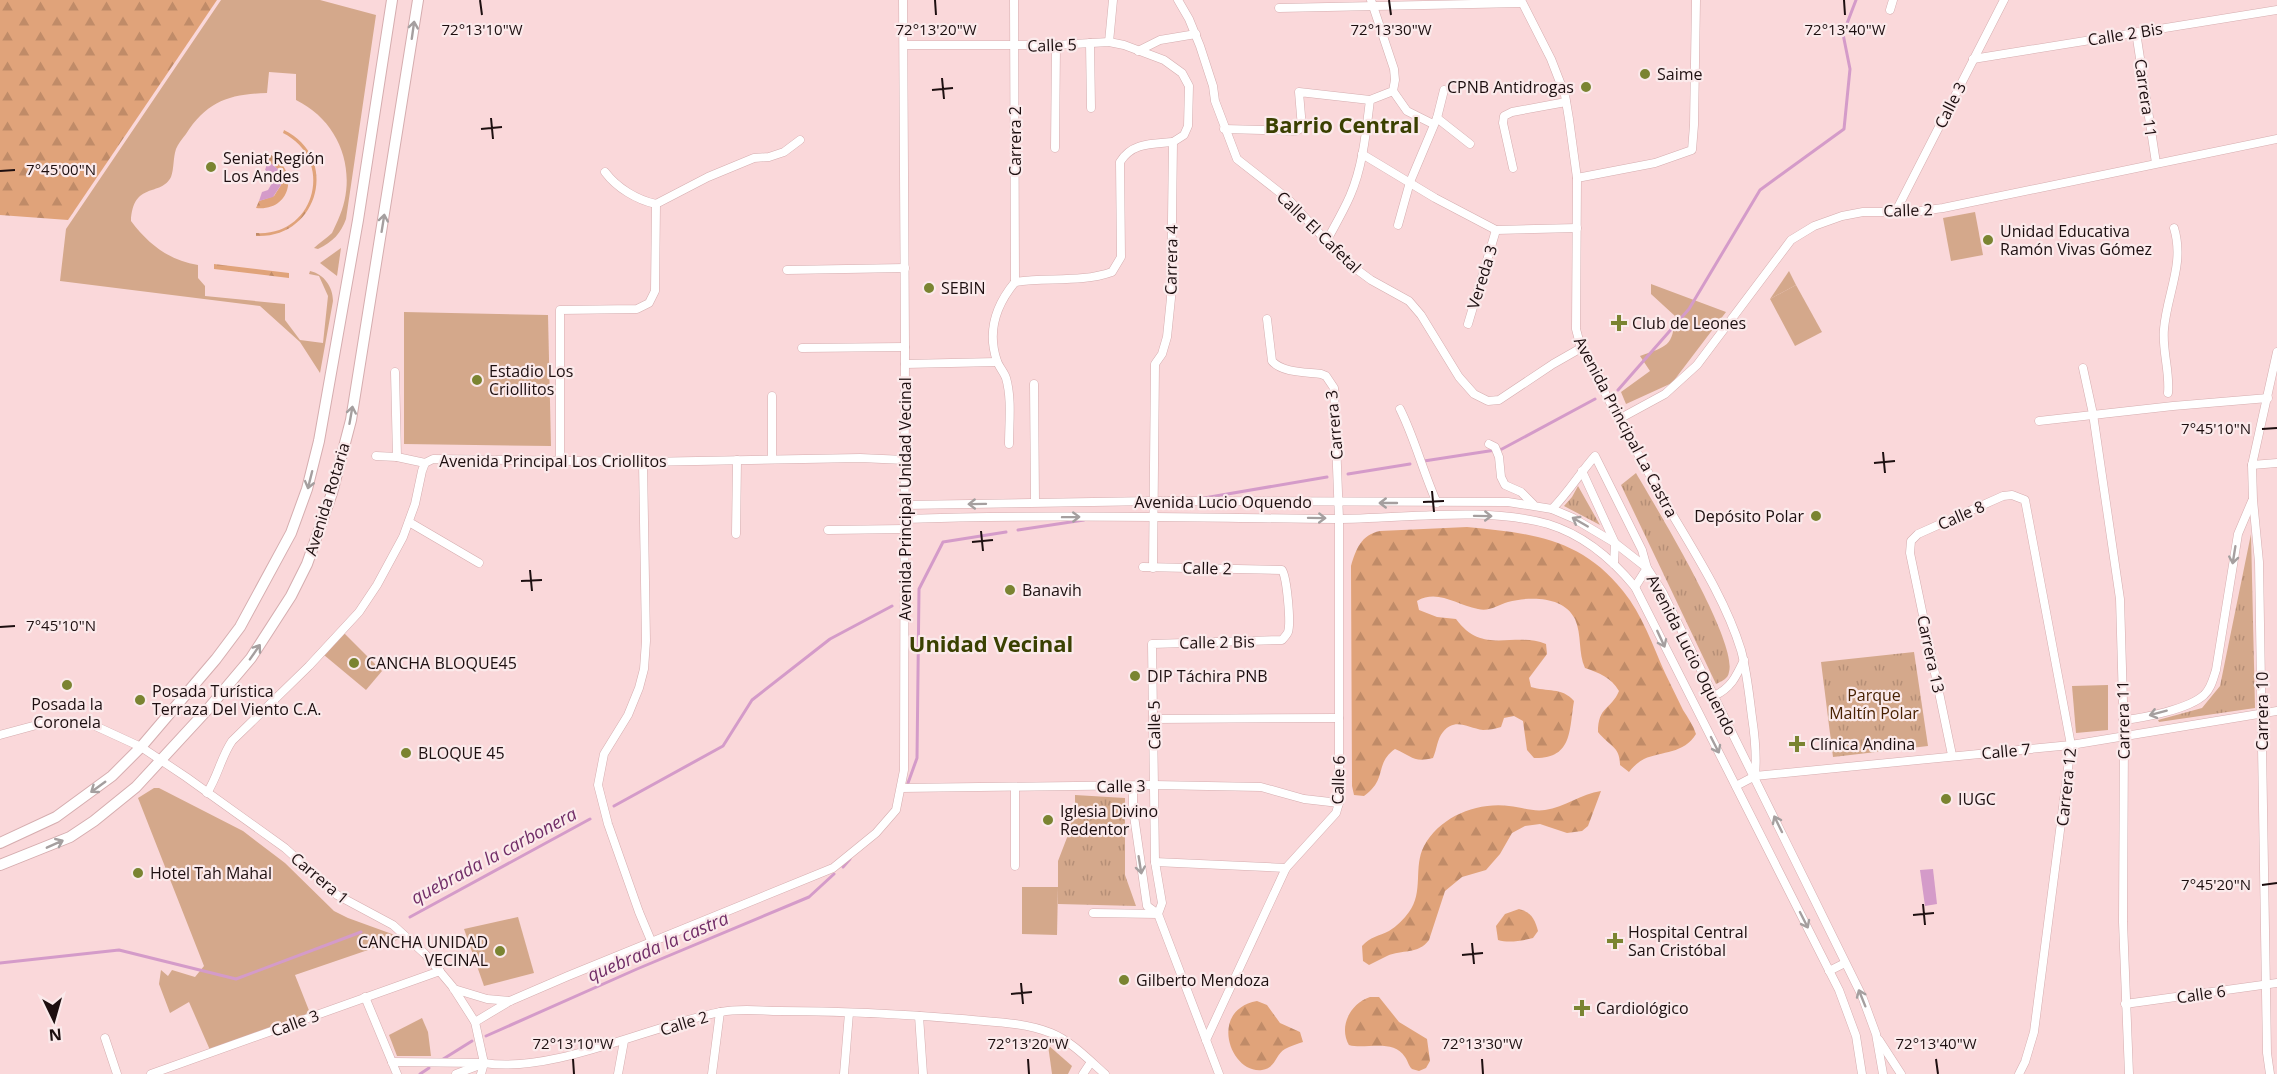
<svg xmlns="http://www.w3.org/2000/svg" width="2277" height="1074" viewBox="0 0 2277 1074" font-family="'Open Sans',sans-serif">
<style>
.grass{fill:#d4a88b}
.forest{fill:url(#forest-firs)}
.park{fill:url(#park-tufts)}
.water{fill:#d49bc9}
.lines{fill:none;stroke-linecap:round;stroke-linejoin:round}
.stream{stroke:#d49bc9;stroke-width:3}
.minor-casing{stroke:#d5adaf;stroke-width:9}
.secondary-casing{stroke:#d5adaf;stroke-width:12}
.minor{stroke:#fff;stroke-width:8}
.secondary{stroke:#fff;stroke-width:10}
.oneway{stroke:#a59f9f}
.ticks{fill:none;stroke:#1d0f10;stroke-width:2}
.poi-dot{fill:#7a8431;stroke:#fbeaeb;stroke-width:2}
.labels{text-anchor:middle;stroke-width:4.5;stroke-linejoin:round;paint-order:stroke}
.street-label{font-size:16px;fill:#1d0f10;stroke:#fbeaeb}
.poi-label{font-size:16px;fill:#1d0f10;stroke:#fbeaeb;text-anchor:start}
.park-label{font-size:16px;fill:#482101;stroke:#fbeaeb}
.water-label{font-size:18px;font-style:italic;fill:#712d67;stroke:#fbeaeb}
.district-label{font-size:22px;font-weight:bold;fill:#3a4001;stroke:#fbeaeb}
.ticks-label{font-size:15px;text-anchor:middle;fill:#1d0f10;stroke:#fbeaeb;stroke-width:4.5;stroke-linejoin:round;paint-order:stroke}
</style>
<defs>
<pattern id="forest-firs" width="22" height="20" patternUnits="userSpaceOnUse" patternTransform="scale(1.5)"><rect width="22" height="20" fill="#e0a37a"/><path d="M5 1l3.5 6h-7zM16 11l3.5 6h-7z" fill="#c08b68"/></pattern>
<pattern id="park-tufts" width="24" height="20" patternUnits="userSpaceOnUse" patternTransform="scale(1.5)"><rect width="24" height="20" fill="#d4a88b"/><path d="M3 7l-1-3M5 7V3M7 7l1-3M15 17l-1-3M17 17v-4M19 17l1-3" fill="none" stroke="#b68f77"/></pattern>
</defs>
<rect width="100%" height="100%" fill="#fad8da"/>
<!-- grass -->
<g class="grass">
<path d="M221,0H320L376,15L346,219C341,233 333,242 318,249L314,248C319,243 327,238 332,233C334,229 336,224 338,220C359,174 341,122 296,100V74L269,72L267,93C230,94 207,101 186,134C182,139 178,144 176,149C173,158 174,169 171,177C161,197 133,181 131,221C149,245 169,260 198,265V278L205,286V296L285,304V320L300,340L323,343L328,296L319,276L309,274L310,271C324,274 333,287 333,301L320,373L300,342L260,306L60,281L66,229Z"/>
<path d="M1975,212L1983,255L1951,261L1943,218Z"/>
<path d="M341,248L337,276L320,263Z"/>
<path d="M1651,284L1726,312L1672,383L1626,404L1621,392L1650,371L1640,356C1667,346 1673,347 1675,316L1651,294Z"/>
<path d="M1796,285L1822,332L1795,346L1770,299Z"/>
<path d="M404,312L548,315L551,446L404,444Z"/>
<path d="M342,631L382,671L366,690L324,655Z"/>
<path d="M2108,685V730L2076,733L2072,686Z"/>
<path d="M154,788H159L243,831L285,863L334,911L348,918L403,938L295,975L310,1013L210,1050L189,1002L170,1013L159,984L161,970L168,976L172,970L195,977L204,966L138,798Z"/>
<path d="M1022,887H1058L1057,935L1022,934Z"/>
<path d="M518,917L534,973L484,986L464,929Z"/>
<path d="M422,1018L428,1032L431,1056H397L389,1035Z"/>
<path d="M1048,1045L1072,1066L1068,1074H1052Z"/>
</g>
<!-- forest -->
<g class="forest">
<path d="M0,0H217L68,220L0,215Z"/>
<path d="M284,130C341,158 318,239 256,236V233C315,237 336,160 283,133Z"/>
<path d="M271,155C300,171 291,212 256,208L259,201L274,196L281,185L279,170L268,161Z"/>
<path d="M214,264L289,273V278L214,269Z"/>
<path d="M1467,527C1530,533 1581,538 1623,591C1642,614 1653,646 1665,673C1671,685 1677,698 1683,710C1688,718 1693,725 1696,734C1684,754 1662,751 1644,759C1638,762 1633,767 1629,772L1620,765C1620,746 1609,746 1598,732C1598,706 1611,710 1619,691C1611,677 1599,673 1585,668C1578,653 1582,635 1575,619C1564,596 1530,596 1508,602C1498,605 1489,612 1478,609C1456,605 1438,589 1417,601L1419,610L1437,617L1456,619C1483,656 1513,631 1546,644L1547,654L1529,678L1531,687C1547,692 1562,687 1574,701C1569,730 1573,759 1534,758L1527,750L1523,721L1514,716L1504,718L1501,727C1495,729 1489,730 1483,730C1468,728 1455,717 1443,732C1437,739 1437,749 1433,758C1413,763 1412,756 1395,749C1374,764 1388,779 1364,796L1354,795L1352,786L1351,566C1356,549 1361,535 1380,531Z"/>
<path d="M1601,791L1588,826L1582,831L1567,833L1540,824L1525,826L1512,833L1500,854L1486,870L1462,877L1445,891L1429,940C1418,955 1402,949 1387,956C1381,959 1375,962 1369,965L1363,961L1362,946C1370,937 1379,936 1389,931C1397,926 1404,919 1409,912C1424,892 1413,867 1424,846C1440,817 1476,802 1509,806C1521,807 1533,812 1545,810C1565,807 1581,794 1601,791Z"/>
<path d="M1519,909C1531,912 1535,919 1538,931L1533,938C1522,941 1508,943 1498,940L1496,926L1505,914Z"/>
<path d="M1370,997H1379L1399,1022L1427,1039L1430,1061L1426,1068L1419,1071L1412,1069C1408,1065 1408,1061 1405,1057C1393,1038 1365,1050 1349,1045C1338,1026 1351,1003 1370,997Z"/>
<path d="M1257,1001L1267,1005L1280,1023L1300,1032L1303,1042C1297,1044 1290,1046 1285,1049C1275,1055 1276,1068 1262,1070C1230,1074 1208,1010 1257,1001Z"/>
</g>
<!-- park -->
<g class="park">
<path d="M1789,271L1796,285L1770,299Z"/>
<path d="M1636,473C1655,506 1738,641 1729,672C1728,679 1722,681 1716,684L1621,485Z"/>
<path d="M1578,486L1600,525L1564,506L1572,497Z"/>
<path d="M2251,534L2255,708L2159,722L2158,720L2202,708L2220,686Z"/>
<path d="M1914,652L1928,746L1833,757L1821,662Z"/>
<path d="M1075,795L1125,798V875L1136,906L1058,904V861L1068,835L1075,805Z"/>
</g>
<!-- water -->
<g class="water">
<path d="M268,161L279,170L281,185L273,197L259,201L262,192L268,190L272,183L271,174L265,170Z"/>
<path d="M1933,869L1937,904L1925,906L1920,870Z"/>
</g>
<g class="lines">
<!-- stream -->
<g class="stream">
<path d="M1618,390L1689,309L1760,190L1844,129L1850,69L1843,34L1856,0"/>
<path d="M1424,461L1502,449L1595,399"/>
<path d="M1348,474L1410,464"/>
<path d="M1204,498L1327,477"/>
<path d="M1018,530L1084,520"/>
<path d="M908,783L917,758L919,589L943,542L1006,532"/>
<path d="M614,806L723,746L752,700L830,639L892,606"/>
<path d="M843,867L850,859"/>
<path d="M410,917L590,819"/>
<path d="M0,963L119,950L236,979L361,932"/>
<path d="M486,1036L637,969L809,897L834,874"/>
<path d="M440,1061L472,1041"/>
<path d="M420,1074L429,1068"/>
</g>
<defs>
<g id="minor">
<path d="M1014,0L1015,282"/>
<path d="M1178,0L1189,19L1200,46L1213,86L1215,101L1237,159L1288,199L1344,260L1371,280L1409,301L1421,315L1459,377L1474,394L1488,401L1499,400L1553,364L1581,348"/>
<path d="M1521,0L1551,59L1565,95L1569,119L1577,178L1576,329L1581,348C1606,395 1631,442 1657,488C1686,540 1723,592 1741,650C1747,672 1749,694 1752,717C1755,737 1757,755 1755,776"/>
<path d="M1279,8L1521,3"/>
<path d="M1890,10L1893,0"/>
<path d="M2136,32L2156,163"/>
<path d="M1109,42L1113,0"/>
<path d="M1090,43L1091,108"/>
<path d="M904,45H1056L1109,42L1124,45L1164,60L1182,73L1189,86L1188,126L1184,135L1173,142L1171,298L1167,337L1162,354L1155,364L1153,568"/>
<path d="M1138,51L1160,40L1196,34"/>
<path d="M1973,59L2277,10"/>
<path d="M1393,91L1407,111L1433,124"/>
<path d="M1437,118L1470,144"/>
<path d="M1224,129L1296,131L1302,128L1299,92L1370,100"/>
<path d="M1055,148L1056,45"/>
<path d="M1362,154L1435,198L1496,230L1577,228"/>
<path d="M1513,168L1503,123L1504,116L1512,112L1566,102"/>
<path d="M1577,178L1655,163L1692,150L1694,125L1696,0"/>
<path d="M656,204L708,177L754,158L769,157L784,152L800,140"/>
<path d="M1896,211L2004,0"/>
<path d="M1398,225L1410,182L1437,118L1444,90"/>
<path d="M1326,242C1334,227 1343,212 1350,196C1363,166 1366,132 1370,100L1393,91L1395,80L1394,69L1371,0"/>
<path d="M787,270L905,268"/>
<path d="M1015,282C1047,277 1081,283 1112,272L1121,257L1120,162C1132,142 1153,144 1173,142"/>
<path d="M1468,324L1496,230"/>
<path d="M802,348L905,347"/>
<path d="M905,364L997,362"/>
<path d="M2083,368L2093,414L2120,599L2124,737L2123,922L2129,1074"/>
<path d="M395,372L397,457"/>
<path d="M1034,384L1035,502"/>
<path d="M2168,393C2170,371 2162,351 2164,329C2167,293 2185,264 2174,228"/>
<path d="M772,396V459"/>
<path d="M1400,409C1415,439 1423,472 1437,503"/>
<path d="M1619,419L1665,394L1697,365L1791,240L1814,226L1842,216L1863,212H1913L1943,208L2277,139"/>
<path d="M2039,421L2173,406L2268,398"/>
<path d="M1009,444C1009,424 1012,398 1006,378C1004,372 999,367 997,361C987,332 996,305 1015,282"/>
<path d="M1489,444L1495,447L1499,457L1501,477L1505,485L1521,492L1533,504"/>
<path d="M376,456L397,457L425,463"/>
<path d="M560,460V310L637,309L649,303L655,291L656,204C637,200 617,188 605,172"/>
<path d="M643,462L646,641L644,669L639,688L628,715L604,754L598,785L608,824L639,912L652,943"/>
<path d="M2252,465L2277,463"/>
<path d="M1582,471L1615,543L1614,564"/>
<path d="M905,505L1154,501L1508,502L1552,509L1573,518L1615,543L1647,568L1663,593L1862,996L1876,1034L1883,1074"/>
<path d="M1552,509C1568,493 1580,473 1595,456L1642,550L1647,568L1635,587"/>
<path d="M905,519C1048,514 1192,518 1336,519C1402,519 1484,506 1548,524C1584,535 1612,559 1635,587L1839,990L1856,1036L1862,1074"/>
<path d="M409,522L479,563"/>
<path d="M828,530L905,529"/>
<path d="M736,534L737,460"/>
<path d="M1143,567L1282,570C1287,578 1291,623 1288,632C1288,633 1283,639 1282,640L1152,644L1155,862L1162,903L1158,914"/>
<path d="M1714,696C1731,688 1736,677 1744,660"/>
<path d="M1154,719L1339,718"/>
<path d="M2123,720C2144,718 2189,709 2204,695C2211,689 2213,679 2216,670L2238,534L2252,501"/>
<path d="M0,735L44,723L91,724L141,747L186,777L285,848L337,895L393,925L425,954L452,986L475,1022L484,1063L481,1074"/>
<path d="M1952,755L1910,553L1911,541L1918,534L2003,496L2012,495L2025,500L2071,745L2034,1032L2025,1062L2019,1074"/>
<path d="M1133,786V809L1147,906L1158,914L1219,1074"/>
<path d="M1736,786L1755,776L2071,745L2277,711"/>
<path d="M1015,787V866"/>
<path d="M901,788L1154,785L1261,787L1304,799L1339,803"/>
<path d="M207,793C218,776 221,757 232,741L309,666L359,612L377,585L403,537L415,504L422,471L425,463L433,459L643,462L860,458L905,460"/>
<path d="M1155,862L1286,868"/>
<path d="M1093,913L1158,914"/>
<path d="M1829,971L1845,963"/>
<path d="M454,989L487,999L510,1001"/>
<path d="M365,997L397,1074"/>
<path d="M2125,1004L2277,983"/>
<path d="M919,1016L923,1074"/>
<path d="M475,1022L510,1001L568,976L833,868L876,833L896,810L904,770L905,347L903,0"/>
<path d="M105,1038L117,1074"/>
<path d="M1206,1040L1286,868L1336,813L1339,803V519L1334,388L1326,376L1321,374C1307,372 1282,373 1272,361L1267,319"/>
<path d="M1879,1040L1901,1074"/>
<path d="M392,1062L484,1063C554,1074 651,1025 721,1012C740,1008 762,1011 780,1011C841,1011 901,1014 962,1019C992,1022 1023,1022 1051,1033C1071,1041 1089,1060 1105,1074"/>
<path d="M151,1074L440,971"/>
<path d="M456,1074L477,1066"/>
<path d="M618,1074L624,1041"/>
<path d="M712,1074L720,1012"/>
<path d="M844,1074L849,1013"/>
<path d="M1083,1074L1091,1062"/>
<path d="M2270,1074L2267,1053L2259,562L2253,500L2252,465L2277,352"/>
</g>
<g id="secondary">
<path d="M0,843L56,817L112,776L141,747L216,659L240,627L291,533L307,489L319,441L358,220L392,0"/>
<path d="M0,865L70,837L94,821L136,787L208,709L251,658L291,596L307,564L332,493L351,420L418,0"/>
</g>
</defs>
<!-- minor casing -->
<use href="#minor" class="minor-casing"/>
<!-- secondary casing -->
<use href="#secondary" class="secondary-casing"/>
<!-- minor -->
<use href="#minor" class="minor"/>
<!-- secondary -->
<use href="#secondary" class="secondary"/>
</g>
<!-- one-way arrows -->
<defs><path id="oneway-shaft" d="M-6 0H5M1.5-3L5.5 0L1.5 3" fill="none" stroke-width="1.6" stroke-linecap="round" stroke-linejoin="round" transform="scale(1.5)"/></defs>
<g class="oneway">
<use href="#oneway-shaft" transform="translate(413 30) rotate(-82)"/>
<use href="#oneway-shaft" transform="translate(383 223) rotate(-81)"/>
<use href="#oneway-shaft" transform="translate(351 415) rotate(-80)"/>
<use href="#oneway-shaft" transform="translate(310 480) rotate(104)"/>
<use href="#oneway-shaft" transform="translate(1388 503) rotate(-180)"/>
<use href="#oneway-shaft" transform="translate(977 504) rotate(179)"/>
<use href="#oneway-shaft" transform="translate(1483 516) rotate(1)"/>
<use href="#oneway-shaft" transform="translate(1071 517) rotate(-1)"/>
<use href="#oneway-shaft" transform="translate(1317 518) rotate(1)"/>
<use href="#oneway-shaft" transform="translate(1580 522) rotate(-150)"/>
<use href="#oneway-shaft" transform="translate(2234 555) rotate(99)"/>
<use href="#oneway-shaft" transform="translate(1661 639) rotate(65)"/>
<use href="#oneway-shaft" transform="translate(255 652) rotate(-55)"/>
<use href="#oneway-shaft" transform="translate(2158 713) rotate(165)"/>
<use href="#oneway-shaft" transform="translate(1715 745) rotate(63)"/>
<use href="#oneway-shaft" transform="translate(98 787) rotate(144)"/>
<use href="#oneway-shaft" transform="translate(1778 824) rotate(-116)"/>
<use href="#oneway-shaft" transform="translate(55 844) rotate(-24)"/>
<use href="#oneway-shaft" transform="translate(1140 865) rotate(81)"/>
<use href="#oneway-shaft" transform="translate(1804 920) rotate(63)"/>
<use href="#oneway-shaft" transform="translate(1862 998) rotate(-112)"/>
</g>
<!-- ticks -->
<path class="ticks" d="M480,0L482,15M935,0L936,15M1389,0L1391,15M1844,0L1845,15M942,78L944,99M932,90L953,88M491,118L493,139M481,129L502,127M0,171L15,170M2262,429L2277,428M1883,452L1885,473M1874,463L1895,461M1432,491L1434,512M1423,502L1444,501M981,531L983,551M972,542L993,540M530,570L532,591M521,581L542,580M0,627L15,626M2262,885L2277,883M1923,904L1925,925M1913,915L1934,913M1472,943L1474,964M1462,955L1483,953M1021,983L1023,1004M1011,994L1032,992M573,1059L574,1074M1028,1059L1029,1074M1482,1059L1483,1074M1936,1059L1938,1074"/>
<!-- markers -->
<g class="poi-dot">
<circle cx="1645" cy="74" r="6"/>
<circle cx="1586" cy="87" r="6"/>
<circle cx="211" cy="167" r="6"/>
<circle cx="1988" cy="240" r="6"/>
<circle cx="929" cy="288" r="6"/>
<path d="M1616 314h6v6h6v6h-6v6h-6v-6h-6v-6h6z"/>
<circle cx="477" cy="380" r="6"/>
<circle cx="1816" cy="516" r="6"/>
<circle cx="1010" cy="590" r="6"/>
<circle cx="354" cy="663" r="6"/>
<circle cx="1135" cy="676" r="6"/>
<circle cx="67" cy="685" r="6"/>
<circle cx="140" cy="700" r="6"/>
<path d="M1794 735h6v6h6v6h-6v6h-6v-6h-6v-6h6z"/>
<circle cx="406" cy="753" r="6"/>
<circle cx="1946" cy="799" r="6"/>
<circle cx="1048" cy="820" r="6"/>
<circle cx="138" cy="873" r="6"/>
<path d="M1612 932h6v6h6v6h-6v6h-6v-6h-6v-6h6z"/>
<circle cx="500" cy="951" r="6"/>
<circle cx="1124" cy="980" r="6"/>
<path d="M1579 999h6v6h6v6h-6v6h-6v-6h-6v-6h6z"/>
</g>
<g class="labels">
<!-- street labels -->
<g class="street-label">
<text transform="translate(2125 34) rotate(-9)" y="6">Calle 2 Bis</text>
<text transform="translate(1052 45) rotate(-2)" y="6">Calle 5</text>
<text transform="translate(2146 98) rotate(82)" y="6">Carrera 11</text>
<text transform="translate(1950 105) rotate(-63)" y="6">Calle 3</text>
<text transform="translate(1015 141) rotate(-90)" y="6">Carrera 2</text>
<text transform="translate(1908 210) rotate(-2)" y="6">Calle 2</text>
<text transform="translate(1319 232) rotate(44)" y="6">Calle El Cafetal</text>
<text transform="translate(1171 260) rotate(-89)" y="6">Carrera 4</text>
<text transform="translate(1482 277) rotate(-73)" y="6">Vereda 3</text>
<text transform="translate(1334 425) rotate(-95)" y="6">Carrera 3</text>
<text transform="translate(1626 427) rotate(62)" y="6">Avenida Principal La Castra</text>
<text x="553" y="467">Avenida Principal Los Criollitos</text>
<text transform="translate(327 499) rotate(-73)" y="6">Avenida Rotaria</text>
<text transform="translate(905 499) rotate(-90)" y="6">Avenida Principal Unidad Vecinal</text>
<text x="1223" y="508">Avenida Lucio Oquendo</text>
<text transform="translate(1961 515) rotate(-24)" y="6">Calle 8</text>
<text transform="translate(1207 568) rotate(1)" y="6">Calle 2</text>
<text transform="translate(1217 642) rotate(-1)" y="6">Calle 2 Bis</text>
<text transform="translate(1931 654) rotate(78)" y="6">Carrera 13</text>
<text transform="translate(1692 655) rotate(63)" y="6">Avenida Lucio Oquendo</text>
<text transform="translate(2262 711) rotate(-90)" y="6">Carrera 10</text>
<text transform="translate(2123 720) rotate(-91)" y="6">Carrera 11</text>
<text transform="translate(1154 725) rotate(-91)" y="6">Calle 5</text>
<text transform="translate(2006 751) rotate(-5)" y="6">Calle 7</text>
<text transform="translate(1338 780) rotate(-88)" y="6">Calle 6</text>
<text transform="translate(1121 786) rotate(-1)" y="6">Calle 3</text>
<text transform="translate(2066 787) rotate(-84)" y="6">Carrera 12</text>
<text transform="translate(320 878) rotate(40)" y="6">Carrera 1</text>
<text transform="translate(2201 994) rotate(-8)" y="6">Calle 6</text>
<text transform="translate(295 1023) rotate(-20)" y="6">Calle 3</text>
<text transform="translate(684 1023) rotate(-17)" y="6">Calle 2</text>
</g>
<!-- poi labels -->
<g class="poi-label">
<text x="1657" y="80">Saime</text>
<text x="1574" y="93" text-anchor="end">CPNB Antidrogas</text>
<text x="223" y="164">Seniat Región<tspan x="223" dy="18">Los Andes</tspan></text>
<text x="2000" y="237">Unidad Educativa<tspan x="2000" dy="18">Ramón Vivas Gómez</tspan></text>
<text x="941" y="294">SEBIN</text>
<text x="1632" y="329">Club de Leones</text>
<text x="489" y="377">Estadio Los<tspan x="489" dy="18">Criollitos</tspan></text>
<text x="1804" y="522" text-anchor="end">Depósito Polar</text>
<text x="1022" y="596">Banavih</text>
<text x="366" y="669">CANCHA BLOQUE45</text>
<text x="1147" y="682">DIP Táchira PNB</text>
<text x="152" y="697">Posada Turística<tspan x="152" dy="18">Terraza Del Viento C.A.</tspan></text>
<text x="67" y="710" text-anchor="middle">Posada la<tspan x="67" dy="18">Coronela</tspan></text>
<text x="1810" y="750">Clínica Andina</text>
<text x="418" y="759">BLOQUE 45</text>
<text x="1958" y="805">IUGC</text>
<text x="1060" y="817">Iglesia Divino<tspan x="1060" dy="18">Redentor</tspan></text>
<text x="150" y="879">Hotel Tah Mahal</text>
<text x="1628" y="938">Hospital Central<tspan x="1628" dy="18">San Cristóbal</tspan></text>
<text x="488" y="948" text-anchor="end">CANCHA UNIDAD<tspan x="488" dy="18">VECINAL</tspan></text>
<text x="1136" y="986">Gilberto Mendoza</text>
<text x="1596" y="1014">Cardiológico</text>
</g>
<!-- park labels -->
<g class="park-label">
<text x="1874" y="701">Parque<tspan x="1874" dy="18">Maltín Polar</tspan></text>
</g>
<!-- water labels -->
<g class="water-label">
<text transform="translate(494 856) rotate(-28)" y="6">quebrada la carbonera</text>
<text transform="translate(658 947) rotate(-23)" y="6">quebrada la castra</text>
</g>
<!-- district labels -->
<g class="district-label">
<text x="1342" y="133">Barrio Central</text>
<text x="991" y="652">Unidad Vecinal</text>
</g>
</g>
<g class="ticks-label">
<text x="482" y="35">72°13'10"W</text>
<text x="936" y="35">72°13'20"W</text>
<text x="1391" y="35">72°13'30"W</text>
<text x="1845" y="35">72°13'40"W</text>
<text x="61" y="175">7°45'00"N</text>
<text x="2216" y="434">7°45'10"N</text>
<text x="61" y="631">7°45'10"N</text>
<text x="2216" y="890">7°45'20"N</text>
<text x="573" y="1049">72°13'10"W</text>
<text x="1028" y="1049">72°13'20"W</text>
<text x="1482" y="1049">72°13'30"W</text>
<text x="1936" y="1049">72°13'40"W</text>
</g>
<!-- north arrow -->
<g transform="translate(54 1020) rotate(175)" stroke="#fbeaeb" stroke-width="4.5" paint-order="stroke">
<path d="M0-4.5L10 22L0 15L-10 22Z" fill="#1d0f10"/>
<text y="-9" font-size="16" font-weight="bold" text-anchor="middle" fill="#1d0f10">N</text>
</g>
</svg>
